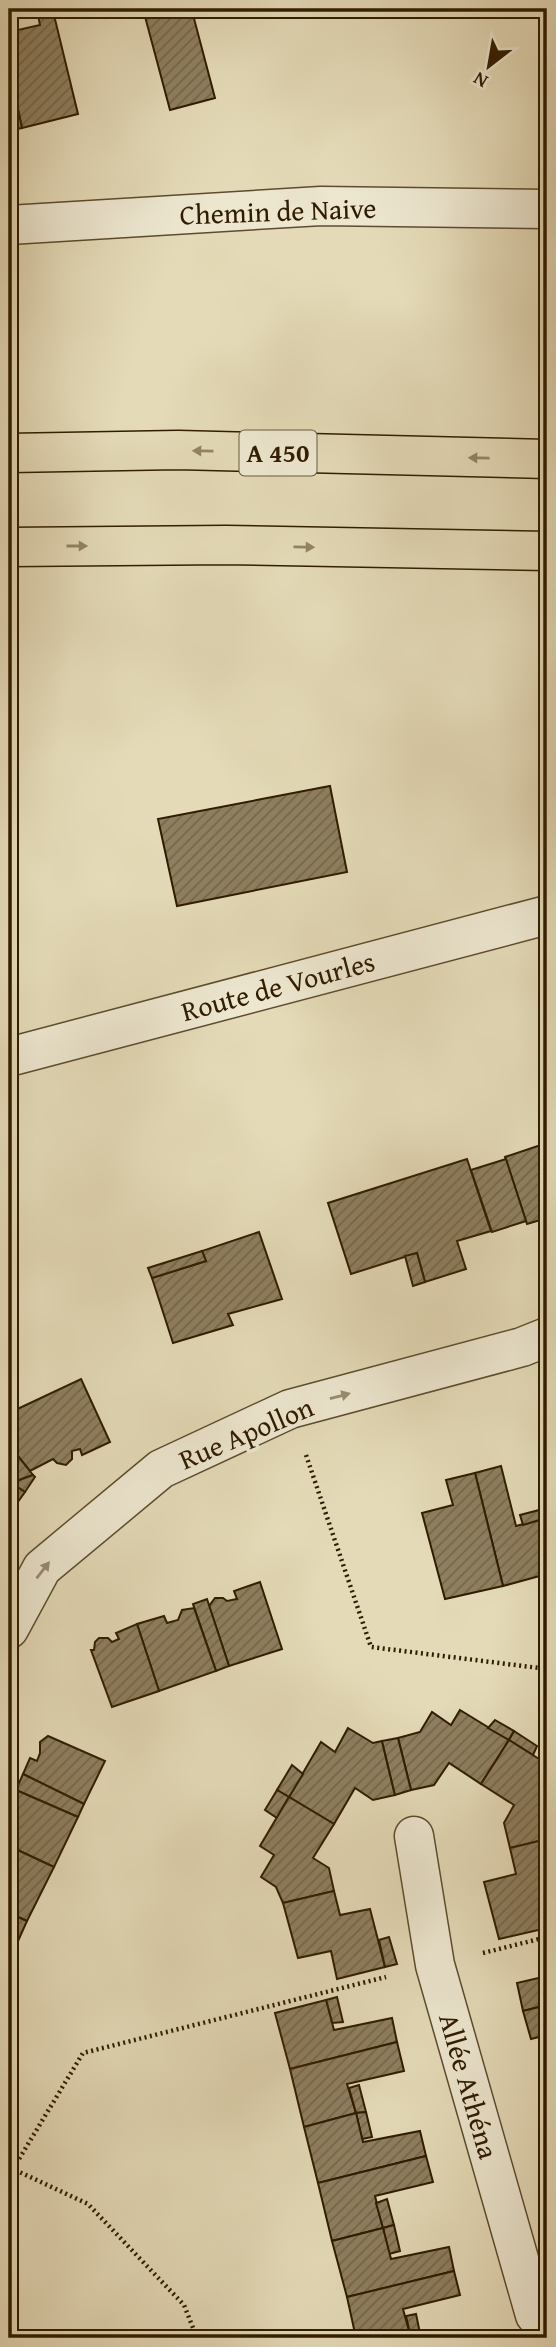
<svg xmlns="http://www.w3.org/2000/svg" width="556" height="2347" viewBox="0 0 556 2347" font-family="'Gentium Book Plus',serif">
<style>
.building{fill:url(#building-hatch);stroke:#301c00;stroke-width:2}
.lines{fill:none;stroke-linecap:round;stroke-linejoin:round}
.minor-casing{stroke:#5d4c2e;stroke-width:41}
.motorway-casing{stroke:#301c00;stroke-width:41}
.path{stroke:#301c00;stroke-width:4.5;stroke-dasharray:2 3.5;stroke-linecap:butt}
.minor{stroke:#ede7d0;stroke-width:38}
.motorway{stroke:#e4dab7;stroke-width:38}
.oneway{fill:#938465}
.oneway2{fill:#988c72}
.labels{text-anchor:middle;stroke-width:7;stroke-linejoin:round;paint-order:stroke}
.shield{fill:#ede7d0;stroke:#69593e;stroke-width:2}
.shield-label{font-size:26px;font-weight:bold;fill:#301c00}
.street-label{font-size:28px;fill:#301c00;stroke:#ede7d0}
</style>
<defs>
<pattern id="building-hatch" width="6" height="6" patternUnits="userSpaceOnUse" patternTransform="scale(1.75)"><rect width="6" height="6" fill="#8e7f5f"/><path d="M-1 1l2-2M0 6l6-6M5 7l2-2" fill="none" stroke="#74674c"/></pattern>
</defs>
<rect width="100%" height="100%" fill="#e4dab7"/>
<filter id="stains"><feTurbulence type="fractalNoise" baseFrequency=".00286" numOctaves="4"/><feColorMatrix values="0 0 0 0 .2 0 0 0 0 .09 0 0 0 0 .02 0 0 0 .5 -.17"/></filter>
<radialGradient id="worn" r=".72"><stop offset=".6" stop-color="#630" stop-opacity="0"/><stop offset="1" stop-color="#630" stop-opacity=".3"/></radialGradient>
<!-- building -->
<g class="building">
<path d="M104,9H138L106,18Z"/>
<path d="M143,9H199L192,11L215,98L170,110Z"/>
<path d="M53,11L78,114L22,128L15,95L9,97V32L40,25L38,15Z"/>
<path d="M15,95L22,128L9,131V97Z"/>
<path d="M330,786L347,872L177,906L158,819Z"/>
<path d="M547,1143V1218L527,1224L505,1157Z"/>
<path d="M467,1159L491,1231L457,1241L466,1269L425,1282L417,1253L351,1274L328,1203Z"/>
<path d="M506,1159L526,1221L492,1232L471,1170Z"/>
<path d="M259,1232L282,1299L228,1314L233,1325L173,1343L152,1278L206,1261L202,1251Z"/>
<path d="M202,1251L206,1261L152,1278L148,1268Z"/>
<path d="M417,1253L425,1282L413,1286L405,1256Z"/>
<path d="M81,1379L110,1442L82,1455L80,1449L72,1451V1459L66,1465L57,1463L53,1459L30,1471L9,1445V1413Z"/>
<path d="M9,1445L33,1475L11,1483L9,1486Z"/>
<path d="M501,1466L516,1526L546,1518L547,1524V1574L503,1586L475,1473Z"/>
<path d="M475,1473L503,1586L445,1599L422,1513L453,1505L446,1480Z"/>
<path d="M33,1475L35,1477L25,1492L11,1483Z"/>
<path d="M11,1483L25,1492L17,1503L9,1497V1486Z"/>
<path d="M9,1497L17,1503L9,1514Z"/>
<path d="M543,1509L546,1518L523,1525L520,1515Z"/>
<path d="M260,1582L282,1649L229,1666L209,1606L215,1598H223L227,1601L237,1599L234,1591Z"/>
<path d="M207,1599L229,1666L216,1671L193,1604Z"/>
<path d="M194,1608L216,1671L159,1691L137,1624L164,1616L167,1623L178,1620L182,1610Z"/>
<path d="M137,1624L159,1691L112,1707L91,1650H94L95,1642L99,1638H108L112,1642L119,1639L116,1633Z"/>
<path d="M460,1710L509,1740L481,1784L449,1763L434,1785L411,1790L398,1738L420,1732L432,1712L451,1725Z"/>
<path d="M495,1720L514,1731L509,1740L488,1728Z"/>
<path d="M348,1728L373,1743L382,1741L395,1795L373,1800L355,1788L334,1824L289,1797L321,1742L335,1752Z"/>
<path d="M514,1731L537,1746L533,1755L509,1740Z"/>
<path d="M48,1736L105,1761L84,1804L23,1774L30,1758L37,1761L40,1753V1742Z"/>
<path d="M398,1738L411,1790L395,1795L382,1741Z"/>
<path d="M509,1740L547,1764V1839L510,1848L504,1823L514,1805L481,1784Z"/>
<path d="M292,1765L303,1774L289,1797L277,1790Z"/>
<path d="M23,1774L84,1804L78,1817L16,1790Z"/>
<path d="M16,1790L78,1817L54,1867L9,1846V1821L14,1812L9,1810V1803Z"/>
<path d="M277,1790L289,1797L277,1818L265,1810Z"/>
<path d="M289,1797L334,1824L313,1858L329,1868L334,1891L283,1903L276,1887L261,1877L274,1855L260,1846Z"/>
<path d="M547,1839V1903L544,1904L547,1928L499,1939L484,1882L516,1874L510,1848Z"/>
<path d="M9,1846L54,1867L27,1921L9,1913Z"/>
<path d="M334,1891L340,1915L370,1909L385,1967L337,1979L331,1951L298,1958L283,1903Z"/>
<path d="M9,1913L27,1921L9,1961Z"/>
<path d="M389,1937L397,1964L385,1967L379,1940Z"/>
<path d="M547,1976V2005L523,2011L517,1983Z"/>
<path d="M337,1997L343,2022L332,2023L326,2000Z"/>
<path d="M326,2000L334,2030L392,2018L397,2042L290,2069L275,2013Z"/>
<path d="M547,2005V2035L531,2039L523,2011Z"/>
<path d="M397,2042L404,2071L347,2084L356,2113L304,2127L290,2069Z"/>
<path d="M359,2085L366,2112L356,2113L349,2088Z"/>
<path d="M366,2112L372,2137L362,2139L356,2113Z"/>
<path d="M356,2113L363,2142L420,2131L426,2156L318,2183L304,2127Z"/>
<path d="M426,2156L433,2182L375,2196L383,2228L332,2241L318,2183Z"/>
<path d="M387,2199L394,2225L383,2228L376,2203Z"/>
<path d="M394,2225L400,2251L389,2254L383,2228Z"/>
<path d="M383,2228L391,2259L449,2247L454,2271L347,2297L332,2241Z"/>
<path d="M454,2271L460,2295L403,2309L411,2338H356L347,2297Z"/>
<path d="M416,2314L421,2338H411L406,2316Z"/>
</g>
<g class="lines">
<defs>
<g id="minor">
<path d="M9,225L321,206L547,209"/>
<path d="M9,1057L547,915"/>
<path d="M9,1629L42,1568L161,1469L290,1409L522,1347L547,1337"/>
<path d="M414,1836L435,1965L535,2315L547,2329"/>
</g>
<g id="motorway">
<path d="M9,453L178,450L547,459"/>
<path d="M9,547L226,545L547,551"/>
</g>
</defs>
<!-- minor casing -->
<use href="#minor" class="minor-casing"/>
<!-- motorway casing -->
<use href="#motorway" class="motorway-casing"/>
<!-- path -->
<g class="path">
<path d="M306,1455L371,1647L547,1669"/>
<path d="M483,1953L547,1937"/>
<path d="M197,2338L184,2305L88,2204L13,2169L83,2053L386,1977"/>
</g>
<!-- minor -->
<use href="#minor" class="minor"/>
<!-- motorway -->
<use href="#motorway" class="motorway"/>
</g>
<!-- one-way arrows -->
<defs><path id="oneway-solid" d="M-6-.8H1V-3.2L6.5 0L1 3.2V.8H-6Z" transform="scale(1.75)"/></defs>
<g class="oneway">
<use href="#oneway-solid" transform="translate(203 451) rotate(-179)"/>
<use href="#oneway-solid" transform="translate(479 458) rotate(-179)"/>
<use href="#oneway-solid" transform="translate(77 546)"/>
<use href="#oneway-solid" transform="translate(304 547) rotate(1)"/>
</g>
<g class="oneway2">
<use href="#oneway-solid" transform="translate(340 1396) rotate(-15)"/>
<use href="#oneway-solid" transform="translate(43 1570) rotate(-52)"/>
</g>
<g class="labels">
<!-- shield labels -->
<rect class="shield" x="239.5" y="430.5" width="77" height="45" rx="5"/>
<g class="shield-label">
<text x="278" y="462">A 450</text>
</g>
<!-- street labels -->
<g class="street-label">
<text transform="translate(278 211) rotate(-2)" y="10">Chemin de Naive</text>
<text transform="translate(278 986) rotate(-15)" y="10">Route de Vourles</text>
<text transform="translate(246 1433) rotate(-23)" y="10">Rue Apollon</text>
<text transform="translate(469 2086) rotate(74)" y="10">Allée Athéna</text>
</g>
</g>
<!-- margin -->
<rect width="556" height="2347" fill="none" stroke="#e4dab7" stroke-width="35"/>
<rect x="10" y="10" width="535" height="2326" fill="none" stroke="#301c00" stroke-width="3.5"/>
<rect x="18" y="18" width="521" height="2312" fill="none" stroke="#301c00" stroke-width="2"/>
<!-- north arrow -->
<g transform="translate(489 66) rotate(211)" stroke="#ede7d0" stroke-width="5" paint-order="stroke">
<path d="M0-5L12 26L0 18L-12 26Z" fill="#301c00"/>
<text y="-10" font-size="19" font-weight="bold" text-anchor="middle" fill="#301c00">N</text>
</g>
<rect width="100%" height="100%" filter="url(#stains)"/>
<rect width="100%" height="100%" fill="url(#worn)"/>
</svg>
